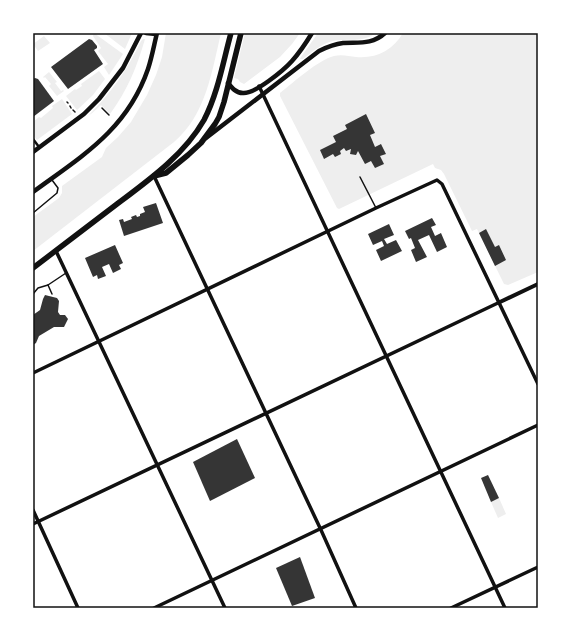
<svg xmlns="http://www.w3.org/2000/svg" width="571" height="641" viewBox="0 0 571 641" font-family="Mulish,sans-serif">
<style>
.green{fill:#eee}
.building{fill:#353535}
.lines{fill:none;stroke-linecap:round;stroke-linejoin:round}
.path{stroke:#111;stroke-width:1.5}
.service{stroke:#111;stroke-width:1.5}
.pedestrian{stroke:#111;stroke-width:2.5}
.minor{stroke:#111;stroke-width:3.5}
.tertiary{stroke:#111;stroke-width:4}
.secondary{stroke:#111;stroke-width:4.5}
.primary{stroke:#111;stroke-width:5.5}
.neatline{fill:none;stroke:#111;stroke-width:1.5}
</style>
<rect width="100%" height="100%" fill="#fff"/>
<!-- green -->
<g class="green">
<path d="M94,33L123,54L109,75L104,67L108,64L98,51L101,48L93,36Z"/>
<path d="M104,33H132L125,49Z"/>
<path d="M166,33H221C212,71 206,115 174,142L33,251V217L59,198L62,193V186L102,157L106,148L118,137L131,122L147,95L156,75L162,57Z"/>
<path d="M245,33H300L292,44L280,57L244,84L240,82L238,79L234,78Z"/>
<path d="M318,33H376C363,43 347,38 333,41C321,44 312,52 303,59H300L301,57Z"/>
<path d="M403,33H538V272L508,285L504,284L477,229L472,231L444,174L441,170L435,168L433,164L339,209L337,208L280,96V93C294,82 318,60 334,56C341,54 349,56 356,57C376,59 393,50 403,33Z"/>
<path d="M44,36L50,43L38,51L33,44Z"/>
<path d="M143,39H145C137,67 127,91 110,114L101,105L91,114L89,115C111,93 128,69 141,41Z"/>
<path d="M99,71L105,79L93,95L77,110L66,96L75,89L76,90L82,86L81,84Z"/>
<path d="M49,72L57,82L55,83L61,91L63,90L64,91L57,96L49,86L51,84L45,77L44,78L43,77Z"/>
<path d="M62,99L72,114L37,140L33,135V122L39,117L41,118L53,108L52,106Z"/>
<path d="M499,498L506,514L498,518L491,502Z"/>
</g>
<!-- building -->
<g class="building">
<path d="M89,39L92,40L97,46V48L94,50L103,64L68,89L51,67Z"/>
<path d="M35,78L38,79L54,101L33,117V79Z"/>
<path d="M366,114L375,133L370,135L375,147L381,144L386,154L380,156L384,164L375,168L371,161L365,164L358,151L356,155L350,154L351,149L346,151L344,148L340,151L341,154L335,157L333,154L324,159L320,150L336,142L333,136L347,129L345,125Z"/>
<path d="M156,203L163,223L124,236L119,220L123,219L124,222L132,219L131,217L136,215L137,217L140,216V214L145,212L143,207Z"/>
<path d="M432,218L436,225L431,227L435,236L441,233L447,247L437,252L429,235L418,240L427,257L416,262L411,250L415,248L411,238L409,239L405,231Z"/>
<path d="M389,224L394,235L384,239L387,244L396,240L402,251L381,261L376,250L384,246L382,241L373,245L368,234Z"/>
<path d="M486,229L495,247L499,245L506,260L495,266L479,233Z"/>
<path d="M115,245L123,263L119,265L121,269L113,273L109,264L102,267L106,276L98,279L97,275L93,277L85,258Z"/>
<path d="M45,295L57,298L59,301L58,312L60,315H65L68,319L64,327H54L39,336L36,343L33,345V315L40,310L43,299Z"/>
<path d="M237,439L255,478L210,501L193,462Z"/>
<path d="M488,475L499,498L491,502L481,478Z"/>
<path d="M300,557L315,598L292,606L276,568Z"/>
</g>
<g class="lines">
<!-- path -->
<g class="path">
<path d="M67,102L68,103"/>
<path d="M70,106L71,108"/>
<path d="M102,108L109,115"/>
<path d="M73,110L75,112"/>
</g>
<!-- service -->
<g class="service">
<path d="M360,177L376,208"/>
<path d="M33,213L57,193L58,188L52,180"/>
<path d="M48,285L52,294"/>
<path d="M33,294L38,288L48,285L66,273"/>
</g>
<!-- pedestrian -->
<path class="pedestrian" d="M33,139L39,147"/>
<!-- minor -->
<g class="minor">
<path d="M259,86L505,608"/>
<path d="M154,176L321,530L356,608"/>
<path d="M56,251L225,608"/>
<path d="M33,373L376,208L437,180L442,184L538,384"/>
<path d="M33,510L78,608"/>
<path d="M33,524L500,302"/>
<path d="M154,608L538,425"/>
<path d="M451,608L538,567"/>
</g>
<!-- tertiary -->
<path class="tertiary" d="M500,302L538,284"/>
<!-- secondary -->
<g class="secondary">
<path d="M146,33L156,34"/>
<path d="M228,83C232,88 236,93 243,93C255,94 284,70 292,61C300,52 306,43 312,33"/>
<path d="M206,138L319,51C327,47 334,44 343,43C359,42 372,45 385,33"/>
<path d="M33,152L84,114L99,99L123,68L141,33"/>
<path d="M33,192C82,156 127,130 148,69C152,57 154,45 157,33"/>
</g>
<!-- primary -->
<g class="primary">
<path d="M154,176L166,173L188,155L201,143L215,124L219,117L224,102L241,33"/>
<path d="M33,268C61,247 89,225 117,204C149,180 184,155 204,120C218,93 223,62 231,33"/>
</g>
</g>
<!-- border -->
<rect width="571" height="641" fill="none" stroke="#ffffff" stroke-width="68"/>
<rect x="34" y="34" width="503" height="573" class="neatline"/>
</svg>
